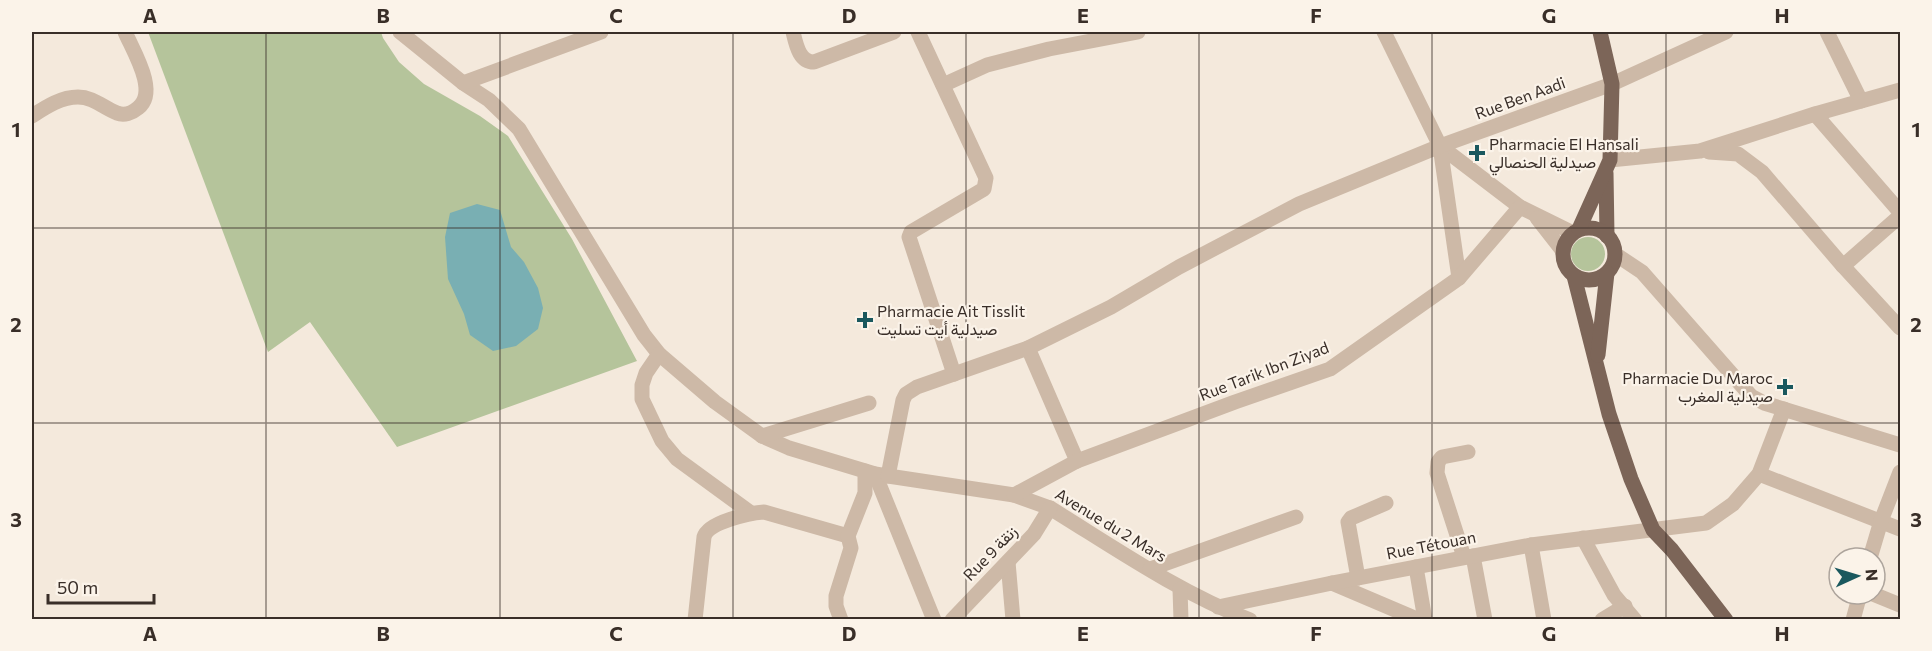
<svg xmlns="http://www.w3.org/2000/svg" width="1932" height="651" viewBox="0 0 1932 651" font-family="Commissioner,Vazirmatn,sans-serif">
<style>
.green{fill:#b5c49b}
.water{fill:#79afb3}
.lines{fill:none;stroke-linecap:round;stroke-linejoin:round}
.minor{stroke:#cdb9a7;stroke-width:15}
.major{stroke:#7c6558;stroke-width:15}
.grid{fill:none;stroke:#392e28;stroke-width:1.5;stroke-opacity:0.55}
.poi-dot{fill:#1a585e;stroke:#fbf3e9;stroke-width:2}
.labels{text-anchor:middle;stroke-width:4.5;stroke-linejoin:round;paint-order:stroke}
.street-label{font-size:16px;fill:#392e28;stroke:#fbf3e9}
.poi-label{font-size:16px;fill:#392e28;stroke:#fbf3e9;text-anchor:start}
.neatline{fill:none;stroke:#392e28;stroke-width:2}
.grid-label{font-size:20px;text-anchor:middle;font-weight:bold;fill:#392e28}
</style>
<rect width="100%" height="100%" fill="#f4e9dc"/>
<!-- green -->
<g class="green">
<path d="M148,32H381L383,38L399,62L424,84L480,116L508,136L572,239L637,361L397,447L310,322L268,352Z"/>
<circle cx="1588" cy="254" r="17"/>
</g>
<!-- water -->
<path class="water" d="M477,204L500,210L511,247L524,262L538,288L543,308L538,329L516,346L493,351L470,335L464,314L448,279L445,237L450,213Z"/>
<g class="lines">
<!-- minor -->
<g class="minor">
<path d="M400,32L463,83L489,100L519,129L644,335L659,354L715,402L762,436L789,448L875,474L1014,495L1050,508C1115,548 1178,592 1250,620"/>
<path d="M793,32C796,44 799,62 814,62L894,32"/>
<path d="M918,32L986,178L984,189L911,232L909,237L954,374"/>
<path d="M1384,32L1440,146L1520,207L1573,233"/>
<path d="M1827,32L1861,101"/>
<path d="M463,83L601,32"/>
<path d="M943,85L987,65L1049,49L1138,32"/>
<path d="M1815,114L1900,212"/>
<path d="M32,116C46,107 61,97 78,97C93,97 104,108 117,113C124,116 132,113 138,108C159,92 133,51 125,32"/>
<path d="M1440,146L1459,278"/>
<path d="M1709,152L1738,154L1762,172L1843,266"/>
<path d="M1610,160L1700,151L1815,114L1900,90"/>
<path d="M1900,216L1843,266L1900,328"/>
<path d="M1537,218L1562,250"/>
<path d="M1615,254L1642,272L1751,396L1764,403L1900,445"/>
<path d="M1028,348L1077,461"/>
<path d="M659,354L646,373L642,385V399L662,441L677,459L751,513"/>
<path d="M762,436L869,403"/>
<path d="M875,474L934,620"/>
<path d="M1759,474L1900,529"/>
<path d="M888,476L903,400L906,394L917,387L1028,348L1111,307L1179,267L1299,204L1440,146L1612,84L1726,32"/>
<path d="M1014,495L1077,461L1235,402L1330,369L1459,278L1520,207"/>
<path d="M1583,538L1614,595L1635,620"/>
<path d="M1531,545L1544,620"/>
<path d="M1473,556L1485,620"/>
<path d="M1464,557L1437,473L1438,462L1442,457L1468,452"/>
<path d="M1870,558L1881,521L1900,472"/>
<path d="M1008,562L1013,620"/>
<path d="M1416,567L1425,620"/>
<path d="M1150,569L1296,517"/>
<path d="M1358,578L1348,522L1351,518L1386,503"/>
<path d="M1332,583L1419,620"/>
<path d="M1180,589L1181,620"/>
<path d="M1873,594L1900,605"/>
<path d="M1218,607L1332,583L1531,545L1706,523L1733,504L1759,474L1784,409"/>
<path d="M695,620L704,537C708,522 750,513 764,512L848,536"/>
<path d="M841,620L836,606V596L851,548L848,536L865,493V471"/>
<path d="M952,620L1034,534L1050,508"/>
<path d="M1602,620L1625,606"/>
<path d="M1853,620L1860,594"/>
</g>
<!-- major -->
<g class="major">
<path d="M1606,173L1607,236"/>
<circle cx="1589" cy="254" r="26"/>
<path d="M1579,229L1610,160L1612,84L1600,32"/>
<path d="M1574,276L1609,414L1631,479L1653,530L1672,550L1726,620"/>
<path d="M1598,355L1607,273"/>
</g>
</g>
<!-- grid -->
<path class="grid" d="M266,32V620M500,32V620M733,32V620M966,32V620M1199,32V620M1432,32V620M1666,32V620M32,228H1900M32,423H1900"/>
<!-- markers -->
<g class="poi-dot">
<path d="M1474 144h6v6h6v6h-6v6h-6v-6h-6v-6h6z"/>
<path d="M862 311h6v6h6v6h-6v6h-6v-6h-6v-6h6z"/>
<path d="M1782 378h6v6h6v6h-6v6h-6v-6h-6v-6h6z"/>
</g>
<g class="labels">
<!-- street labels -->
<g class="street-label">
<text transform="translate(1520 98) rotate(-20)" y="6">Rue Ben Aadi</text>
<text transform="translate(1264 371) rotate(-21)" y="6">Rue Tarik Ibn Ziyad</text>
<text transform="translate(1111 525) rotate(31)" y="6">Avenue du 2 Mars</text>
<text transform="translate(1431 545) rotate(-11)" y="6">Rue Tétouan</text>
<text transform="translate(990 553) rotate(-46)" y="6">Rue 9 زنقة</text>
</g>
<!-- poi labels -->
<g class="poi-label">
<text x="1489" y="150">Pharmacie El Hansali<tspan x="1489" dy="18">صيدلية الحنصالي</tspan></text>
<text x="877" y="317">Pharmacie Ait Tisslit<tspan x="877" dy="18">صيدلية أيت تسليت</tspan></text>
<text x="1773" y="384" text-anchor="end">Pharmacie Du Maroc<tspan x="1773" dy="18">صيدلية المغرب</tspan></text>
</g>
</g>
<!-- border -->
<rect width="1932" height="651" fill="none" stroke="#fbf3e9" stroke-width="66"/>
<!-- north arrow -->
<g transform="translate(1857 576) rotate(86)"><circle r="28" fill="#fbf3e9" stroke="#ada49c" stroke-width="1.5"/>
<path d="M0-4.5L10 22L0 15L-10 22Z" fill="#1a585e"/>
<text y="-9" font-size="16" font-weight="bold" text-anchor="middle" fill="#392e28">N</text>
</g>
<!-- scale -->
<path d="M48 594v9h106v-9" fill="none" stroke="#392e28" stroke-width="3"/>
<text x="57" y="594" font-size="18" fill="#392e28" stroke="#fbf3e9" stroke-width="4.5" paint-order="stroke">50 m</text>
<rect x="33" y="33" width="1866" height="585" class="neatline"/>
<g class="grid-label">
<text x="150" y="23">A</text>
<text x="383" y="23">B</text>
<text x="616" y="23">C</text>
<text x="849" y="23">D</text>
<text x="1083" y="23">E</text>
<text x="1316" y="23">F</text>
<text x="1549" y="23">G</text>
<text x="1782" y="23">H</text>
<text x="16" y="137">1</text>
<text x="1916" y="137">1</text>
<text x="16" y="332">2</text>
<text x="1916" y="332">2</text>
<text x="16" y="527">3</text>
<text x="1916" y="527">3</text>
<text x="150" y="641">A</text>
<text x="383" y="641">B</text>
<text x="616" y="641">C</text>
<text x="849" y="641">D</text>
<text x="1083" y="641">E</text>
<text x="1316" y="641">F</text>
<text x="1549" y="641">G</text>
<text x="1782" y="641">H</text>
</g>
</svg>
